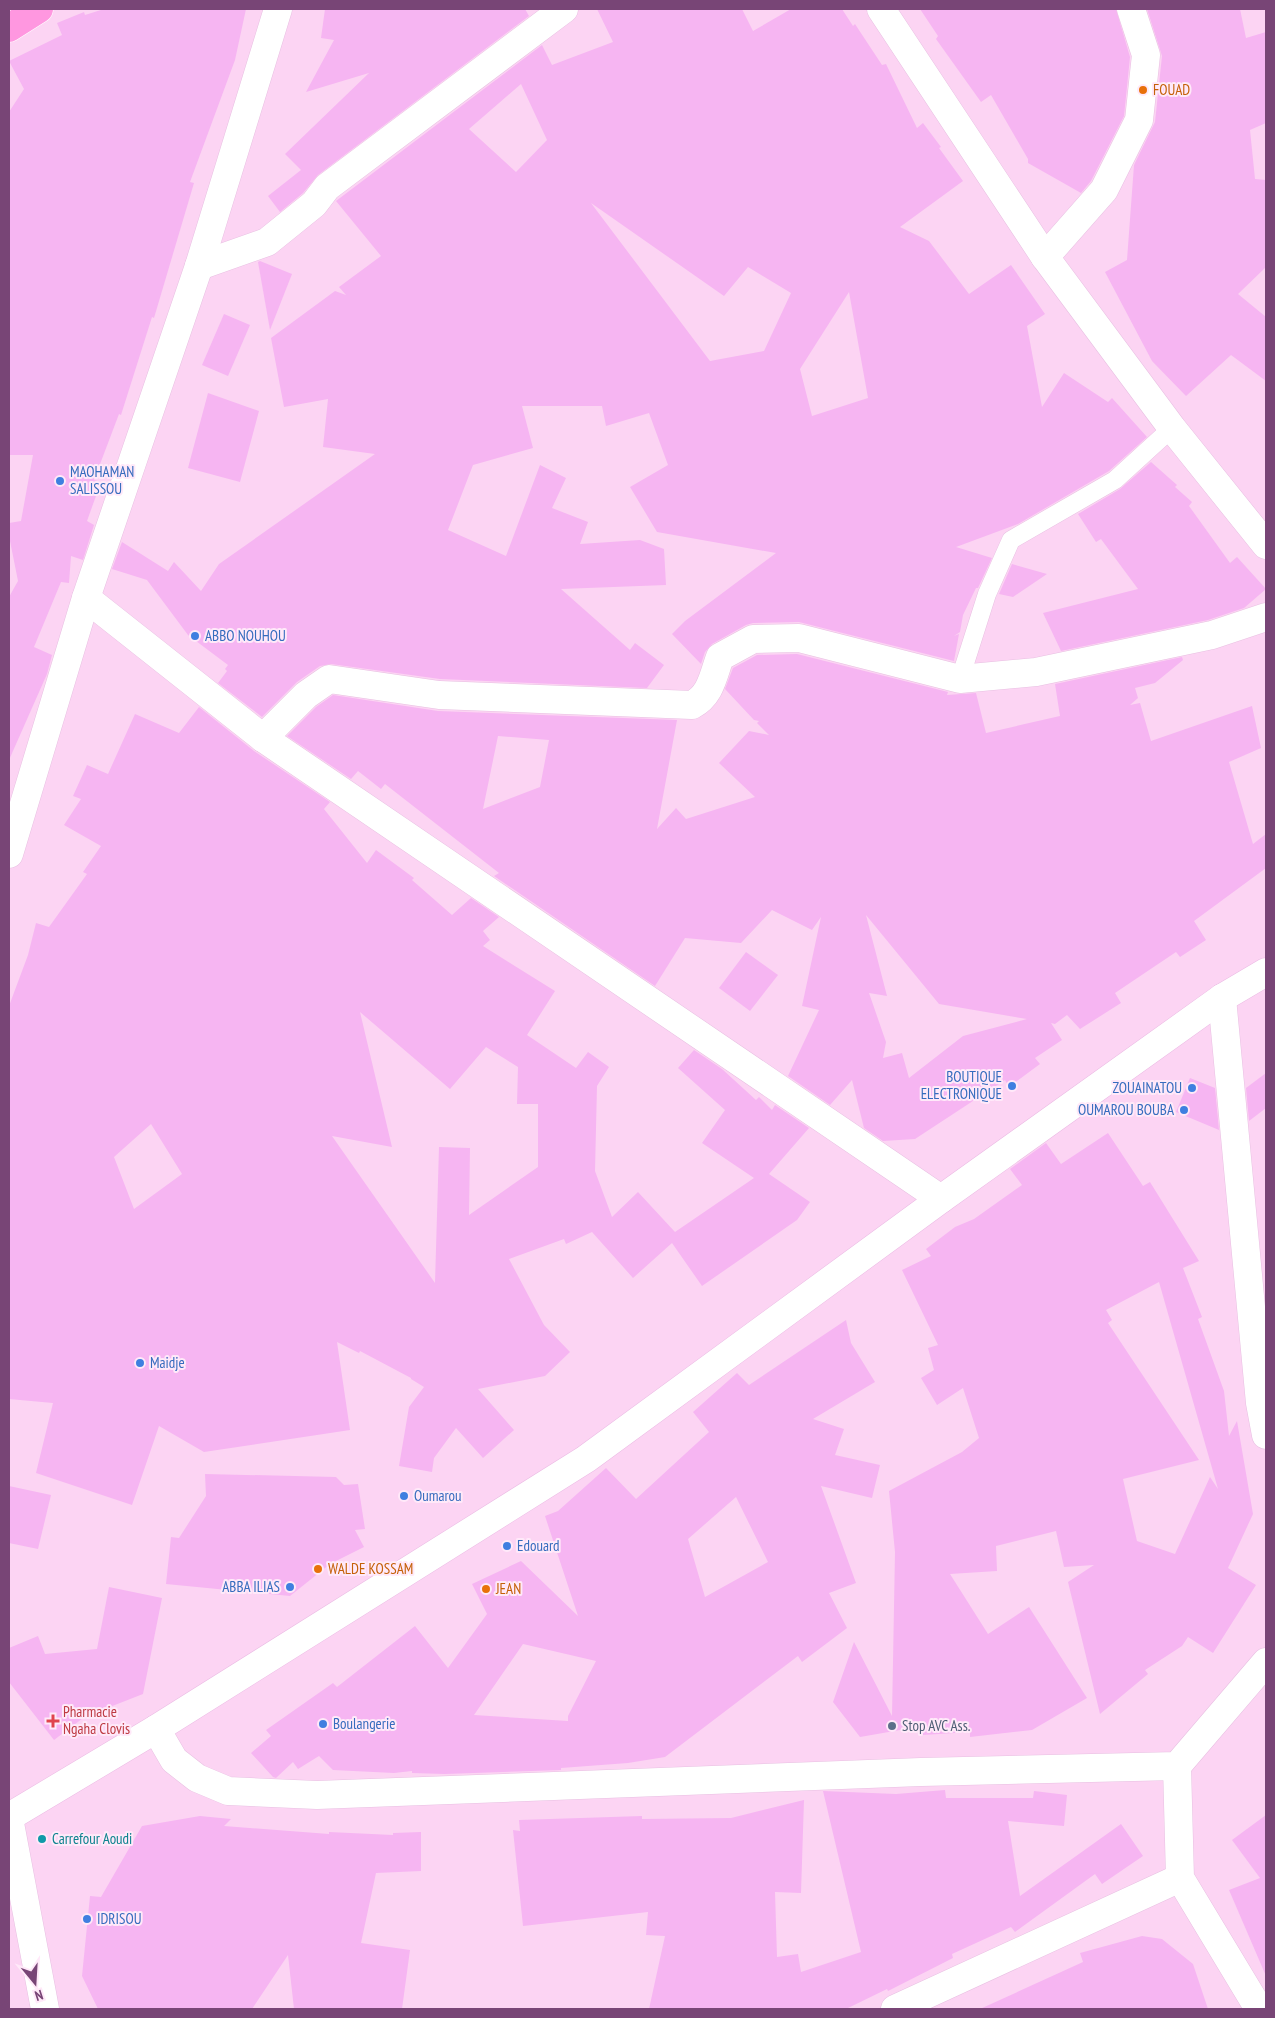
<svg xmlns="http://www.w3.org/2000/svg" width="1275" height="2018" viewBox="0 0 1275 2018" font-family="'PT Sans Narrow',sans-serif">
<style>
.residential{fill:#fcd4f3}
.building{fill:#f6b5f2;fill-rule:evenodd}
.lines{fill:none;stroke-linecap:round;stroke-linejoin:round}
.service-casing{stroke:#e8c0e2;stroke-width:19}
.minor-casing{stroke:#e8c0e2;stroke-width:29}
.tertiary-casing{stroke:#e8c0e2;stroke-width:29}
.secondary-casing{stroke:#ebbbe4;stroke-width:29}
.primary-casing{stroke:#fff;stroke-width:29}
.service{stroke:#fff;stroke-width:18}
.minor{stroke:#fff;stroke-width:28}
.tertiary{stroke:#fff;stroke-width:28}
.secondary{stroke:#fff;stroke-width:28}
.primary{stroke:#ff97e0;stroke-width:28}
.food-dot{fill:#e8710a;stroke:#ffe9f9;stroke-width:2}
.shop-dot{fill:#3f7fe0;stroke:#ffe9f9;stroke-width:2}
.health-dot{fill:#e0444e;stroke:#ffe9f9;stroke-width:2}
.service-dot{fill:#5c6f8a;stroke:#ffe9f9;stroke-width:2}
.culture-dot{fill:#0f9aa8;stroke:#ffe9f9;stroke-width:2}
.labels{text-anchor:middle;stroke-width:4;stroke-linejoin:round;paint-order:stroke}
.food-label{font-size:15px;fill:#c56008;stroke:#ffe9f9;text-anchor:start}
.shop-label{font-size:15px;fill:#366cbe;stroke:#ffe9f9;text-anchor:start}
.health-label{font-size:15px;fill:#be3a42;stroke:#ffe9f9;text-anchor:start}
.service-label{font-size:15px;fill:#4e5e75;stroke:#ffe9f9;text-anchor:start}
.culture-label{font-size:15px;fill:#0d838f;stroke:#ffe9f9;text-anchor:start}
</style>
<rect width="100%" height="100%" fill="#fee0f6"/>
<!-- residential -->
<rect class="residential" x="9" y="9" width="1257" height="2000"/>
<!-- building -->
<g class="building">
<path d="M104,9H246L235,60L190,182L194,183L154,318L152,317L121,415L119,414L94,480L101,482L87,521L94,525L83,560L71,556L69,583L61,582L34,647L52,655L47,674L9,760V597L18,581L9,536V523L21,521L33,455H9V112L24,89L9,61L62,35L57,23L84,12L85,15Z"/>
<path d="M325,9H525L529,16L318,175L303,193L280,212L268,196L301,170L285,154L369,73L306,92L334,40L321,38Z"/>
<path d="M597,9H742L753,31L791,9H842L853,26L855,24L882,65L886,64L917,128L923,123L941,147L939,148L963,181L900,227L929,241L969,294L1011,265L1045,314L1027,326L1042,407L1064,373L1108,402L1112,398L1147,437L1109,471L1018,524L956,547L992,558L978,588H976L963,615L960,632L954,636L959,634L954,661L799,622L753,623L746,625L712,644L705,652L701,664L672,634L685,621L776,553L657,532L630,487L668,465L649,413L606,426L602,406H522L533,448L473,465L448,530L506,556L540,465L566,478L552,508L588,522L580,544L640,540L664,549L666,585L561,589L630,650L635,643L664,665L647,688L440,679L331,664L320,666L297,682L262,717L218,683L227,671L225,669L228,665L188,635L147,580L112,569L122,542L168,571L174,562L201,591L219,564L375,454L323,447L328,399L284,407L271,338L335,291L346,295L339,287L381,256L336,201L542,45L552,65L613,42ZM521,84L547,140L516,172L469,129ZM591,203L724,296L748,267L791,293L764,351L710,361ZM849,292L868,398L812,416L800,369Z"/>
<path d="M920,9H1116L1130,57L1124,116L1091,181L1081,193L1028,163V159L991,95L981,102L936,39L938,36Z"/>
<path d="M1147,9H1240L1246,38L1266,32V123L1250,130L1255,179L1266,180V267L1238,294L1266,317V381L1231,355L1186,396L1152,361L1105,272L1127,260L1134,165L1155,122L1162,56Z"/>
<path d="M260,261L292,274L270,330L258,262Z"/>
<path d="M224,314L250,325L228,376L202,365Z"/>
<path d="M208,393L259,411L240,482L188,468Z"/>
<path d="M1151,462L1177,485L1175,487L1192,502L1189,506L1230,563L1237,557L1266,589L1244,608L1208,620L1061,651L1043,613L1138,589L1101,539L1096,542L1078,514L1120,489Z"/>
<path d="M1012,564L1047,574L1013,597L999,594Z"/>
<path d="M797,654L948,692L947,695L976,693L986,733L1060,716L1055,684L1182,657L1183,660L1155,683L1135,688L1138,698L1130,705L1140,703L1151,741L1252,706L1261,748L1229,762L1253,844L1266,834V868L1194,921L1206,940L1180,957L1176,952L1115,993L1121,1003L1080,1029L1067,1015L1055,1024L1051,1023L1062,1040L1035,1058L1040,1064L1009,1087L1005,1080L915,1139L883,1141L864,1128L852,1080L830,1105L788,1076L819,1010L802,1006L821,917L812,930L772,910L741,943L685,938L655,986L494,876L499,873L385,784L381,789L358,771L351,779L287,736L316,707L333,695L438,711L677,720L657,829L676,808L686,819L755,797L719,763L749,731L769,735L757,723L759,721L754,720L725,689L733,668L757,655ZM498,736L549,740L540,787L483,809ZM866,915L939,1004L1027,1019L963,1036L909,1078L902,1053L883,1058L886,1042L869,993L887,996Z"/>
<path d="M199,707L254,751L330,802L324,809L367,863L376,850L414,878L412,880L452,915L471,898L499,917L483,931L490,940L483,946L555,991L527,1035L576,1068L588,1052L609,1067L597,1086L595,1171L612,1217L638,1192L675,1232L754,1178L702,1143L725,1110L678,1068L694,1050L722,1069L756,1100L759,1097L772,1110L775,1105L809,1128L769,1174L810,1202L797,1220L702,1286L672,1243L633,1278L592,1232L566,1244L564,1239L509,1259L544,1325L570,1352L545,1376L478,1389L514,1430L483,1458L456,1428L434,1458L432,1472L399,1466L409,1407L424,1387L411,1379V1378L360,1351L359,1353L337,1342L350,1430L204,1452L159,1426L132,1505L36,1473L53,1403L9,1399V1006L28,955L36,923L49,927L87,874L83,872L101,846L64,825L81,799L73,796L87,765L108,774L135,714L179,733ZM360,1012L450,1089L486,1047L518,1067L517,1104H538V1167L469,1215L470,1148L439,1147L435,1283L332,1136L392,1147ZM151,1124L182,1174L134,1209L114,1157Z"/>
<path d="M746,952L778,975L750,1011L719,988Z"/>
<path d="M1266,1073V1108L1249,1121L1246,1088Z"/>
<path d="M1190,1078L1215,1088L1219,1130L1176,1112Z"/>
<path d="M1108,1133L1143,1186L1150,1182L1199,1261L1183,1268L1202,1317L1198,1319L1224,1391L1229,1436L1237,1421L1253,1514L1228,1568L1256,1585L1213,1653L1188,1637L1182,1646L1145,1670L1148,1674L1100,1714L1068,1582L1094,1565L1064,1567L1056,1531L996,1546L997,1571L950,1574L988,1634L1029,1607L1087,1698L1032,1730L970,1737V1732L923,1735V1726L860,1737L833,1702L854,1642L892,1716L895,1552L889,1491L962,1452L979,1438L963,1388L937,1405L921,1378L934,1370L928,1348L938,1345L902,1270L931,1256L926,1249L955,1227L974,1219L1022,1185L1010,1169L1046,1143L1061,1164ZM1159,1282L1218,1489L1210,1477L1175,1554L1137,1541L1123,1479L1199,1460L1108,1323L1112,1320L1106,1310Z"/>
<path d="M846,1320L851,1343L875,1382L813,1419L844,1429L835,1455L880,1465L872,1498L821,1486L856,1583L829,1593L847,1628L802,1662L798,1656L665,1757L628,1763L561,1768V1770L445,1774L412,1773V1771L394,1773L333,1770L319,1756L298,1769L293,1762L276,1778L273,1777L251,1753L271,1736L266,1730L333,1683L337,1687L415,1626L448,1668L487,1614L472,1584L521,1561L578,1616L545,1516L558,1511L606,1468L636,1499L709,1432L693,1412L737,1373L749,1385ZM736,1497L768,1562L705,1597L688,1539ZM523,1644L596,1661L568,1716V1721L474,1715Z"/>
<path d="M205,1474L336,1477L344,1485L358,1484L365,1529L355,1530L364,1547L330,1564L290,1596L166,1584L171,1537L179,1538L206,1496Z"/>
<path d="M9,1486L51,1495L38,1549L9,1543Z"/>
<path d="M109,1587L162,1598L143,1694L97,1712H91L54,1740L9,1682V1648L38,1636L45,1654L97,1649Z"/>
<path d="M945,1790L946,1798H1033L1034,1791L1067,1795L1064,1826L1008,1821L1020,1896L1121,1824L1143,1856L1102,1884L1095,1874L1015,1932L1011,1927L952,1954L953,1958L888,1991L887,1989L846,2009H649L665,1936L646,1935L648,1912L523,1926L513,1830L520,1831L519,1820L642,1816V1819L731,1818L804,1800L801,1893L775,1892L777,1957L798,1954L801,1972L861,1952L823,1791L896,1794Z"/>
<path d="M1266,1815V1976L1229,1890L1260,1878L1232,1840Z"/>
<path d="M200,1816L231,1819L224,1826L329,1834V1832L393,1835V1833L421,1832V1871L376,1873L361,1943L410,1950L402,2009H294L288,1955L252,2009H98L82,1976L90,1896L101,1897L142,1826Z"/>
<path d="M1142,1936L1162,1939L1193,1964L1208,2009H980L1083,1962L1080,1953Z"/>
</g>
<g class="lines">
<defs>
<path id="service" d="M960,679L987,594L1011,540L1115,480L1172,428"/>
<g id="minor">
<path d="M881,9L1045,257L1172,428L1266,545"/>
<path d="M1045,257L1104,190L1139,120L1146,55L1131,9"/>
<path d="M199,266L267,242L314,204L327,187L564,9"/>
<path d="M86,598L263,738L941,1199"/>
<path d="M263,738L306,695L329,679L439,695L692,705C711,695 713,676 720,657L753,639L799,638L960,679L1036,672L1212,635L1266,617"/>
<path d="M9,854L86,598L199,266L278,9"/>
<path d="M1222,998L1260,1403L1266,1435"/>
<path d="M156,1729L174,1760L197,1778L228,1791L317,1795L921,1772L1177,1766L1266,1662"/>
<path d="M1177,1766L1180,1878L1259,2009"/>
<path d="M895,2009L1180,1878"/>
</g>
<path id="tertiary" d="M9,1818L45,2009"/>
<path id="secondary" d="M9,1817L156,1729L586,1459L941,1199L1222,998L1266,972"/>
<path id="primary" d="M9,28L39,9"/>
</defs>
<!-- service casing -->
<use href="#service" class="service-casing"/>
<!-- minor casing -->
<use href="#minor" class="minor-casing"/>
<!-- tertiary casing -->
<use href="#tertiary" class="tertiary-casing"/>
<!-- secondary casing -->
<use href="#secondary" class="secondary-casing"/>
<!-- primary casing -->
<use href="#primary" class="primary-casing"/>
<!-- service -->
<use href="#service" class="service"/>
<!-- minor -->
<use href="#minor" class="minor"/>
<!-- tertiary -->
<use href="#tertiary" class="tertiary"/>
<!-- secondary -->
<use href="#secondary" class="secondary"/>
<!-- primary -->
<use href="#primary" class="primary"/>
</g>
<!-- markers -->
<g class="food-dot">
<circle cx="1143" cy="90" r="5"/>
<circle cx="318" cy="1569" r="5"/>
<circle cx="486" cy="1589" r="5"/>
</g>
<g class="shop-dot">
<circle cx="60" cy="481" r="5"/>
<circle cx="195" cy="636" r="5"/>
<circle cx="1012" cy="1086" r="5"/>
<circle cx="1192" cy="1088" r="5"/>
<circle cx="1184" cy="1110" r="5"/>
<circle cx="140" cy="1363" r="5"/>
<circle cx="404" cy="1496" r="5"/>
<circle cx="507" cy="1546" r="5"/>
<circle cx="290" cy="1587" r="5"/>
<circle cx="323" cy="1724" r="5"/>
<circle cx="87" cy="1919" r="5"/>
</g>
<path class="health-dot" d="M50.5 1713.5h5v5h5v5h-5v5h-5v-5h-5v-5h5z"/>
<circle class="service-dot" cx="892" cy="1726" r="5"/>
<circle class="culture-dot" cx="42" cy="1839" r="5"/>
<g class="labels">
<!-- food labels -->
<g class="food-label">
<text x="1153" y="95">FOUAD</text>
<text x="328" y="1574">WALDE KOSSAM</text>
<text x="496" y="1594">JEAN</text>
</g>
<!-- shop labels -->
<g class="shop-label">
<text x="70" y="477">MAOHAMAN<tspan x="70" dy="17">SALISSOU</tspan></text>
<text x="205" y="641">ABBO NOUHOU</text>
<text x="1002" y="1082" text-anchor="end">BOUTIQUE<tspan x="1002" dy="17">ELECTRONIQUE</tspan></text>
<text x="1182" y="1093" text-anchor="end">ZOUAINATOU</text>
<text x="1174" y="1115" text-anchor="end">OUMAROU BOUBA</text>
<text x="150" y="1368">Maidje</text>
<text x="414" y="1501">Oumarou</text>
<text x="517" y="1551">Edouard</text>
<text x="280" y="1592" text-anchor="end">ABBA ILIAS</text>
<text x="333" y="1729">Boulangerie</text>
<text x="97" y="1924">IDRISOU</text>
</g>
<!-- health labels -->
<g class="health-label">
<text x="63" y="1717">Pharmacie<tspan x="63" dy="17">Ngaha Clovis</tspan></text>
</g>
<!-- service labels -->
<g class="service-label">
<text x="902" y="1731">Stop AVC Ass.</text>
</g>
<!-- culture labels -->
<g class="culture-label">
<text x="52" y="1844">Carrefour Aoudi</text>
</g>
</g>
<!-- border -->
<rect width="1275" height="2018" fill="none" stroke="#784576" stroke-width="20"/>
<!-- north arrow -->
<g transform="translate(35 1983) rotate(162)" stroke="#ffe9f9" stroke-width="4" paint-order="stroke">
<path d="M0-4L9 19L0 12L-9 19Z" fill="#784576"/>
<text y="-8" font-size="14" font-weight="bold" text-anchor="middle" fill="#784576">N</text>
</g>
</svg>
